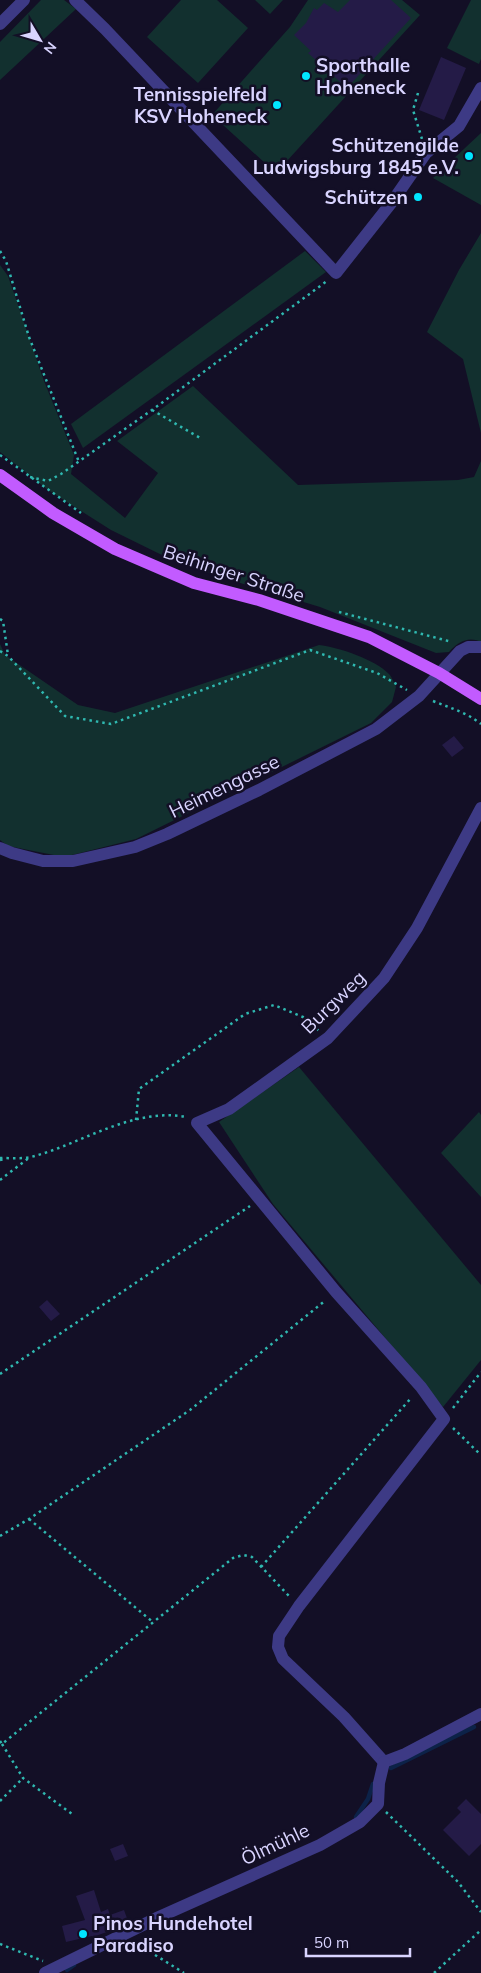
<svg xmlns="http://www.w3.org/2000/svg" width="481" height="1973" viewBox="0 0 481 1973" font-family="Mulish,sans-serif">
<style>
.green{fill:#12302f}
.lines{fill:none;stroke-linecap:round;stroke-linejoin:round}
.stream{stroke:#0c2248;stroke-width:4.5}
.building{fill:#241b47}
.path{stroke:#2fb8b0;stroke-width:2.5;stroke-dasharray:2.5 4;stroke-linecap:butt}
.minor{stroke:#3d3a85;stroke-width:12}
.major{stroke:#c25bff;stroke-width:12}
.poi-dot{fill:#00e5ff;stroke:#130f26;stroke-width:2}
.labels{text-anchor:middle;stroke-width:5;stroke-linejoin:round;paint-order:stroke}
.poi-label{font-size:19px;font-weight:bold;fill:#d9d4ff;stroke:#130f26;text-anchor:end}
.street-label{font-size:19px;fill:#d9d4ff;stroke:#130f26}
</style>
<rect width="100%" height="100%" fill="#130f26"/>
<!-- green -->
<g class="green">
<path d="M41,0H64L76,9L0,80V42Z"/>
<path d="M181,0H217L248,28L198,83L147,37Z"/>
<path d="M255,0H283L270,14Z"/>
<path d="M308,0H402L420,15L276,173L212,115L290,27Z"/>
<path d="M471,0H481V59L479,64L447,48Z"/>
<path d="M481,133V205L433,178Z"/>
<path d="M481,233V433L463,359L427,332L459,270Z"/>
<path d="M305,251L326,272L83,448L71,424Z"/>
<path d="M0,265L8,276L44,381L74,455L71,474L125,518L158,473L117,441L193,386L298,485L458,480L474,477L481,461V642C468,636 458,642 449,652L436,653L320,607L214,575L170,559L111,530L48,490L0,452Z"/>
<path d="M0,644L5,655L78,705L115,713L319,645C338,647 376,660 389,674C392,677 394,683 396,687L392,702L371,723L136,839L64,857L8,846L0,840Z"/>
<path d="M299,1067L481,1285V1360L443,1407L273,1204L219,1122Z"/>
<path d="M479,1112L481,1115V1197L441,1153Z"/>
</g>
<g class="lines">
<!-- stream -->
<g class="stream">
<path d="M391,1768L474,1727"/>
<path d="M356,1817L368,1799L373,1784"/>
<path d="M67,1970L74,1965"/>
</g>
</g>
<!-- building -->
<g class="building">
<path d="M350,0H391L411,18L347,88L308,53L311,51L294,35L306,23L314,8L317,10L324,3L338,12Z"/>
<path d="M441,57L466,68L444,120L419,110Z"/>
<path d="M454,736L464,748L452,757L442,745Z"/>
<path d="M47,1300L60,1314L51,1321L39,1307Z"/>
<path d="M466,1799L481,1814V1844L469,1856L443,1830L461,1812L457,1808Z"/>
<path d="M123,1844L128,1856L115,1861L110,1849Z"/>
<path d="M94,1890L101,1912L108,1909L110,1915L124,1910L128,1921L114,1926L115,1929L93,1937L92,1936L66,1942L62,1926L85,1920L76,1896Z"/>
</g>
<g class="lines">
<!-- path -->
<g class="path">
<path d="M418,93L413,110L422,139"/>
<path d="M0,251L6,261L29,337L79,462"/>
<path d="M152,410L202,439"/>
<path d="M0,455L81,513"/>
<path d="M30,477L48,481L61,474L152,410L327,281"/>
<path d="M339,612L452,642"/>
<path d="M0,619L3,621L8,655"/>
<path d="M0,651L8,656L65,716L111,724L310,650L377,673L407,690"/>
<path d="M433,701C450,708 466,712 481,724"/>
<path d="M136,1120L139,1089L245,1014L274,1005L303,1017L319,1031"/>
<path d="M0,1158C10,1158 21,1159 31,1157C82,1144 132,1107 187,1117"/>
<path d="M0,1160L6,1159"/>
<path d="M0,1180L30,1157"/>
<path d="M0,1374L250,1206"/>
<path d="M453,1408L481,1372"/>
<path d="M453,1428L481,1455"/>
<path d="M29,1519L154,1623"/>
<path d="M0,1536L29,1519L190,1410L326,1300"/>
<path d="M261,1567L412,1397"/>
<path d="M0,1741L2,1744L233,1558L243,1555L252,1557L289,1596"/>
<path d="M2,1744L23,1778L72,1814"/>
<path d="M0,1801L23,1778"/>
<path d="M386,1812L458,1882L481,1912"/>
<path d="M0,1944L43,1961"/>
<path d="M144,1948L184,1973"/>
<path d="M434,1973L481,1930"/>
</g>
<!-- minor -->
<g class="minor">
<path d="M75,0L105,29L336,273L392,202L426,153L459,126L481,88"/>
<path d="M0,24L24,0"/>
<path d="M0,848L12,853L43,861H73L135,847L167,834L259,790L376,729L419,696L460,651L468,647H481"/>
<path d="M384,1762L344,1717L283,1659L278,1647L279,1636L299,1606L444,1419L421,1387L336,1292L197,1123L229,1109L328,1038L384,978L417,928L481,808"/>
<path d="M384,1762L405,1754L481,1714"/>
<path d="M45,1973L159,1917L320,1845L360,1822L378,1804L379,1783L384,1762"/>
</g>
<!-- major -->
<path class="major" d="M0,475L53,513L115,549L194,583L259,600L369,637L439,673L481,699"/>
</g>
<!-- markers -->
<g class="poi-dot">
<circle cx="306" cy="76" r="5"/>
<circle cx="277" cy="105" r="5"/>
<circle cx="469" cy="156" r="5"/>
<circle cx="418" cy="197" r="5"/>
<circle cx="83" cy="1934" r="5"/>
</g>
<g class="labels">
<!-- poi labels -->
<g class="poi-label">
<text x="316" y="72" text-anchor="start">Sporthalle<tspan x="316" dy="22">Hoheneck</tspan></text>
<text x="267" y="101">Tennisspielfeld<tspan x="267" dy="22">KSV Hoheneck</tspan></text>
<text x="459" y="152">Schützengilde<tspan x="459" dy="22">Ludwigsburg 1845 e.V.</tspan></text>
<text x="408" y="204">Schützen</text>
<text x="93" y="1930" text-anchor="start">Pinos Hundehotel<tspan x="93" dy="22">Paradiso</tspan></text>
</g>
<!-- street labels -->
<g class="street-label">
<text transform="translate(234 573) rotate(18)" y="7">Beihinger Straße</text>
<text transform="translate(224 786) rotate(-26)" y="7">Heimengasse</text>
<text transform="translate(333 1002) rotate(-44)" y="7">Burgweg</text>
<text transform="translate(275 1844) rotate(-25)" y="7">Ölmühle</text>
</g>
</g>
<!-- north arrow -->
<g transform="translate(40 40) rotate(128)" stroke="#130f26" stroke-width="4" paint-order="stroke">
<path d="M0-4L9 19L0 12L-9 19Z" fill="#d9d4ff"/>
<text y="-8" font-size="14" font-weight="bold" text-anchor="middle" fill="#d9d4ff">N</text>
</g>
<!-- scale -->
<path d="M306 1948v8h104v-8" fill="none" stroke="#d9d4ff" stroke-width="2.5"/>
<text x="314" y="1948" font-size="15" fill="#d9d4ff" stroke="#130f26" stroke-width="4" paint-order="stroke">50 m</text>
</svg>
